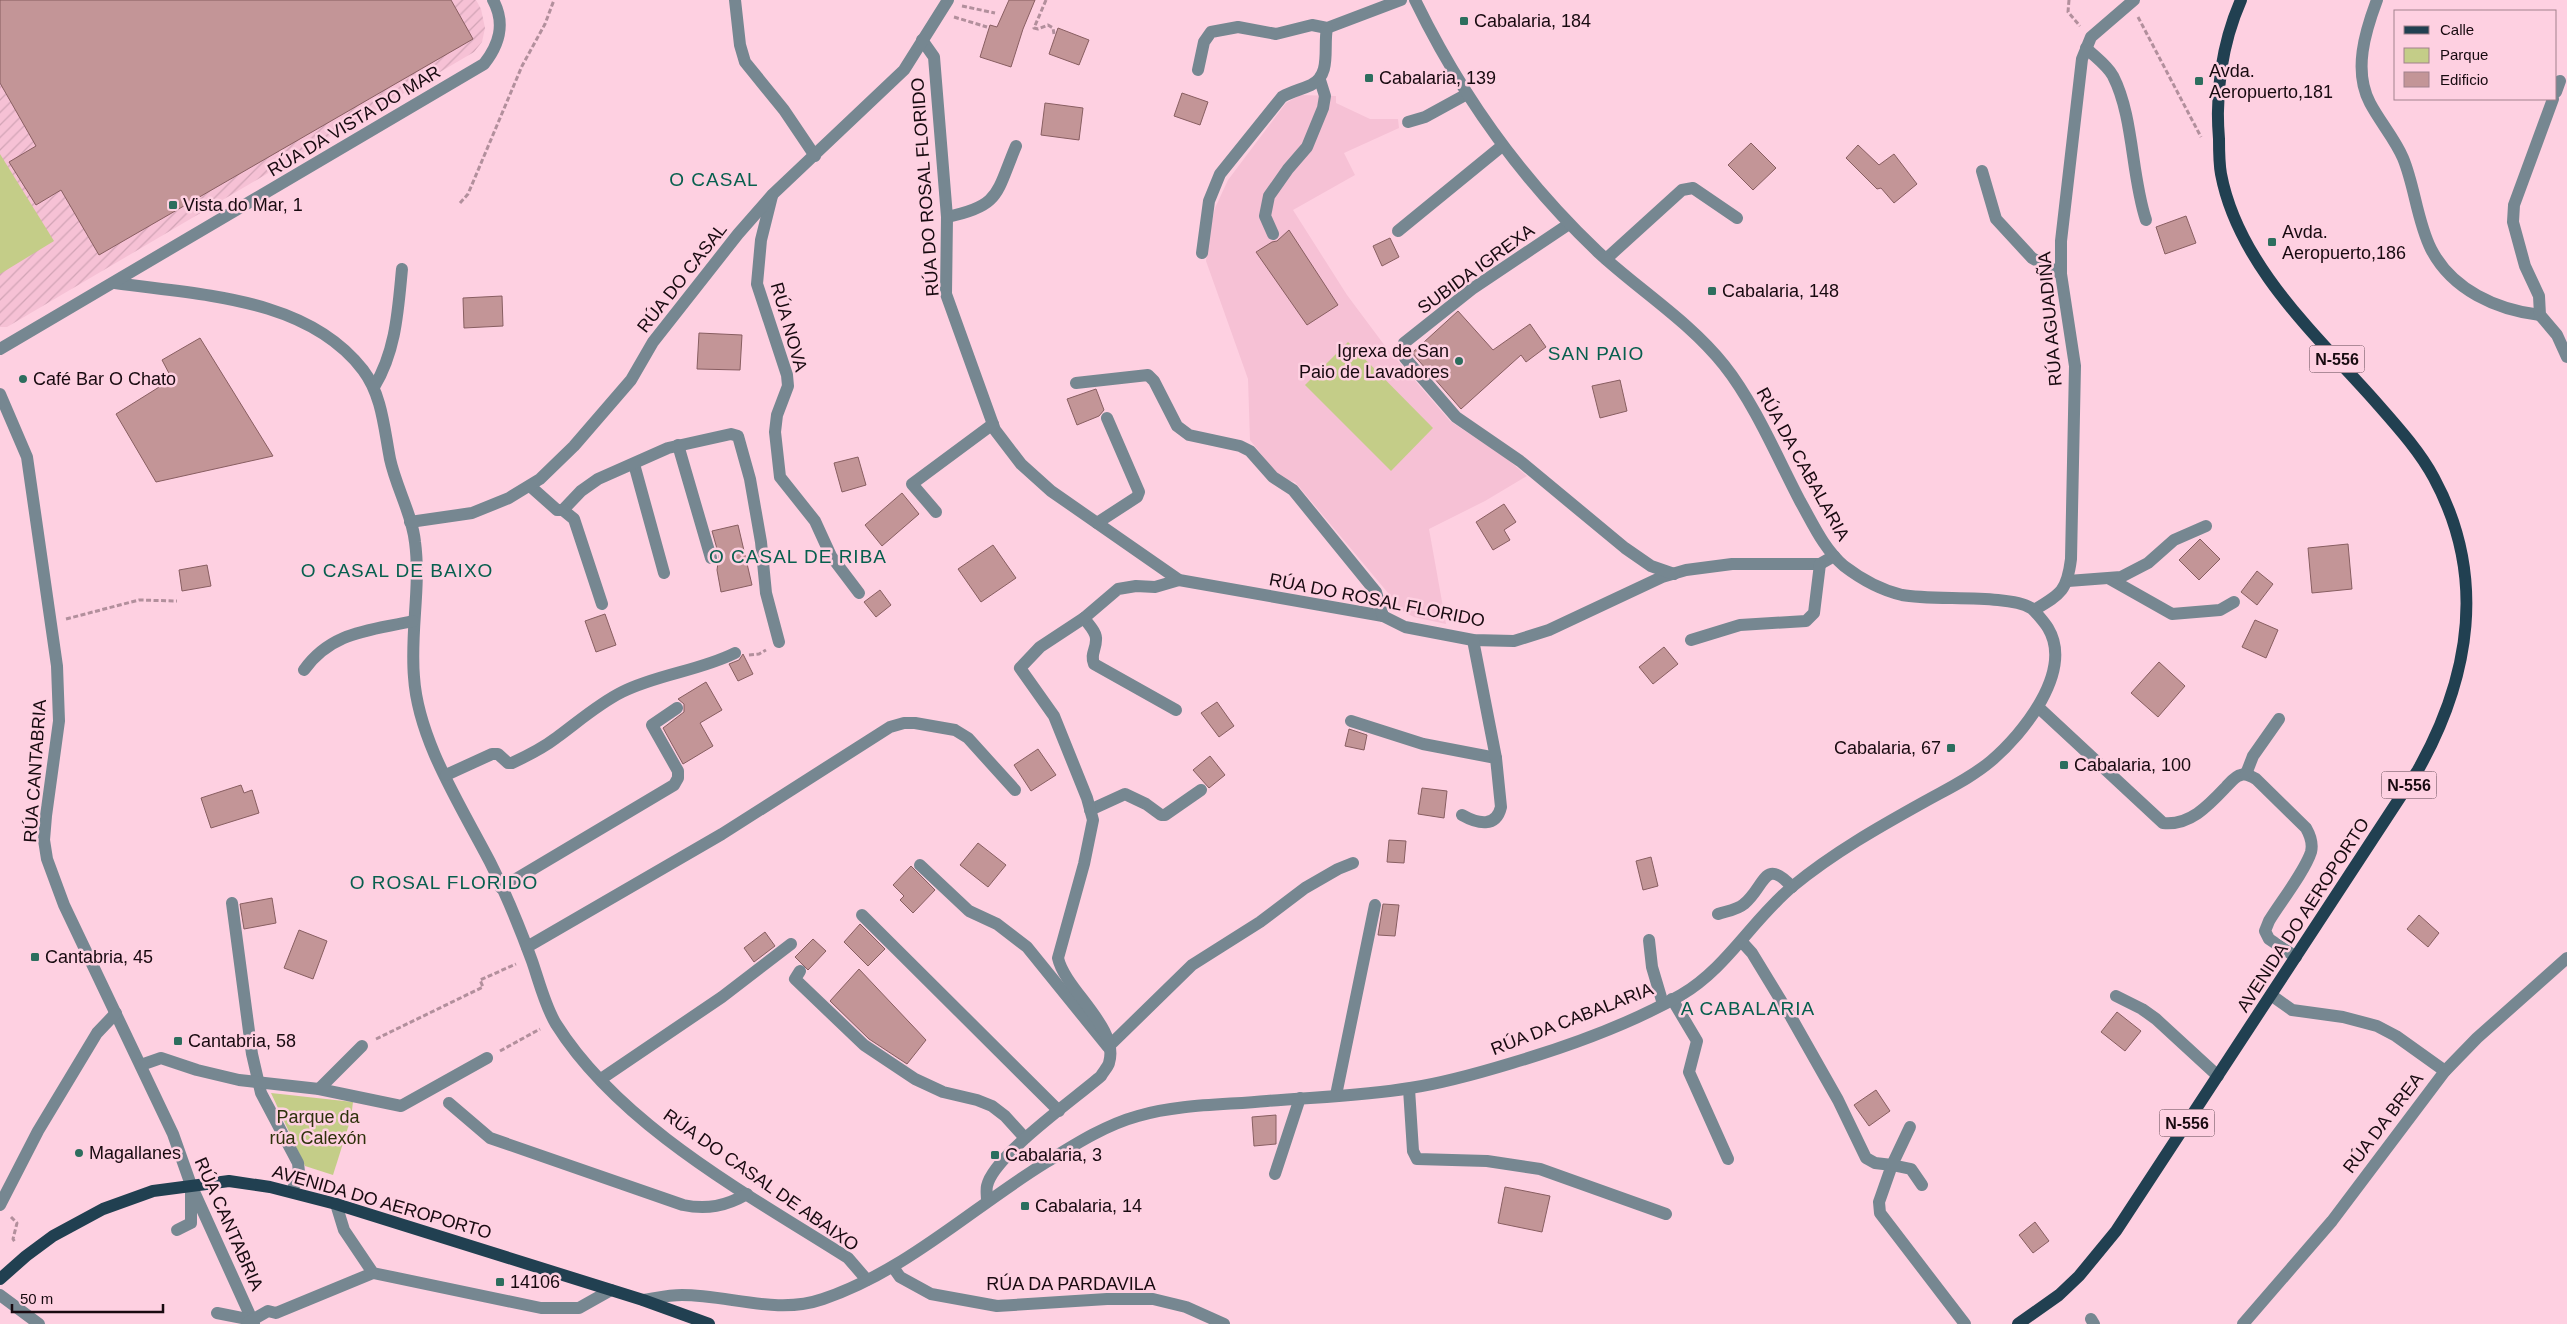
<svg xmlns="http://www.w3.org/2000/svg" width="2567" height="1324" viewBox="0 0 2567 1324" font-family="Helvetica,sans-serif">
<style>
.built{fill:#f6c1d5}
.industrial{fill:url(#industrial-furrows)}
.green{fill:#c4cd88}
.building{fill:#c39597;stroke:#885e61}
.lines{fill:none;stroke-linecap:round;stroke-linejoin:round}
.path{stroke:#b28f9c;stroke-width:3;stroke-dasharray:5 2.5;stroke-linecap:butt}
.minor{stroke:#768791;stroke-width:12}
.major{stroke:#214051;stroke-width:12}
.poi-dot{fill:#2d6e5e;stroke:#fed0e1;stroke-width:2}
.labels{text-anchor:middle;stroke-width:5;stroke-linejoin:round;paint-order:stroke}
.shield{fill:#fed0e1;stroke:#5d454f;stroke-width:1}
.shield-label{font-size:16px;font-weight:bold;fill:#180a10}
.poi-label{font-size:18px;fill:#180a10;stroke:#fed0e1;text-anchor:start}
.street-label{font-size:18px;fill:#180a10;stroke:#fed0e1}
.park-label{font-size:18px;fill:#2e310b;stroke:#fed0e1}
.neighbourhood-label{font-size:19px;letter-spacing:1px;fill:#075f4e;stroke:#fed0e1}
</style>
<defs>
<pattern id="industrial-furrows" width="10" height="10" patternUnits="userSpaceOnUse" patternTransform="scale(1.25)"><rect width="10" height="10" fill="#f6c1d5"/><path d="M-1 1l2-2M0 10L10 0M9 11l2-2" fill="none" stroke="#d2a4b6"/></pattern>
</defs>
<rect width="100%" height="100%" fill="#fed0e1"/>
<!-- built -->
<path class="built" d="M1300,95L1336,96V103L1370,119H1398L1399,128L1344,153L1355,175L1293,210L1347,295L1385,346L1450,421L1506,458L1527,476L1485,501L1429,529L1446,624L1414,617L1404,612L1295,482L1281,479L1250,440L1248,379L1206,261L1211,226L1215,208L1228,180L1286,103Z"/>
<!-- industrial -->
<path class="industrial" d="M0,0H476L481,9L485,28L482,42L474,52L7,327H0Z"/>
<!-- green -->
<g class="green">
<path d="M0,154L54,241L0,274Z"/>
<path d="M1348,342L1433,428L1391,471L1305,385Z"/>
<path d="M271,1093L353,1102L351,1118L333,1175L305,1166Z"/>
</g>
<!-- building -->
<g class="building">
<path d="M0,0H451L473,39L99,255L61,190L36,205L9,162L36,146L0,83Z"/>
<path d="M1009,0H1035L1023,29L1011,67L980,57L990,25L997,27Z"/>
<path d="M1058,28L1089,40L1079,65L1049,54Z"/>
<path d="M1182,93L1208,102L1200,125L1174,116Z"/>
<path d="M1045,103L1083,108L1079,140L1041,135Z"/>
<path d="M1751,143L1776,168L1753,190L1728,165Z"/>
<path d="M1858,145L1879,165L1894,154L1917,184L1894,203L1881,188L1877,189L1846,158Z"/>
<path d="M2186,216L2196,243L2165,254L2156,227Z"/>
<path d="M1289,230L1338,305L1307,325L1256,252L1272,242L1277,241Z"/>
<path d="M1390,238L1399,257L1382,266L1373,246Z"/>
<path d="M502,296L503,326L464,328L463,298Z"/>
<path d="M1458,311L1493,350L1530,324L1546,347L1526,362L1521,355L1461,409L1412,353Z"/>
<path d="M699,333L742,335L740,370L697,369Z"/>
<path d="M200,338L273,456L156,482L116,414L172,379L162,360Z"/>
<path d="M1620,380L1627,411L1600,418L1592,386Z"/>
<path d="M1096,389L1104,410L1099,416L1077,425L1067,399Z"/>
<path d="M858,457L866,485L842,492L834,463Z"/>
<path d="M902,493L919,514L882,546L865,525Z"/>
<path d="M1504,504L1516,522L1504,530L1510,540L1493,550L1476,522Z"/>
<path d="M738,525L752,585L721,592L717,570L719,556L712,531Z"/>
<path d="M2200,539L2220,559L2199,580L2179,560Z"/>
<path d="M2348,544L2352,589L2312,593L2308,548Z"/>
<path d="M993,545L1016,578L981,602L958,569Z"/>
<path d="M207,565L211,586L182,591L179,570Z"/>
<path d="M2257,571L2273,584L2257,605L2241,592Z"/>
<path d="M880,590L891,605L876,617L864,602Z"/>
<path d="M605,614L616,645L596,652L585,621Z"/>
<path d="M2255,620L2278,630L2266,658L2242,647Z"/>
<path d="M1664,647L1678,664L1653,684L1639,667Z"/>
<path d="M743,654L753,674L738,681L729,664L739,660Z"/>
<path d="M2159,662L2185,686L2158,717L2131,693Z"/>
<path d="M706,682L722,710L700,723L713,746L683,764L663,728L684,712V704L678,699Z"/>
<path d="M1217,702L1234,726L1219,737L1201,713Z"/>
<path d="M1349,729L1367,735L1364,750L1345,746Z"/>
<path d="M1038,749L1056,775L1031,791L1014,765Z"/>
<path d="M1210,756L1225,775L1209,788L1193,770Z"/>
<path d="M241,785L244,793L252,790L259,813L211,828L201,798Z"/>
<path d="M1422,788L1447,791L1444,818L1418,814Z"/>
<path d="M1389,840L1406,841L1404,863L1387,862Z"/>
<path d="M978,843L1006,865L988,887L960,865Z"/>
<path d="M1651,857L1658,886L1643,890L1636,861Z"/>
<path d="M911,866L935,890L913,913L900,900L904,896L893,885Z"/>
<path d="M272,898L276,923L244,929L240,904Z"/>
<path d="M1383,904L1399,905L1395,936L1378,935Z"/>
<path d="M2419,915L2439,933L2428,947L2407,929Z"/>
<path d="M860,924L885,949L868,966L844,942Z"/>
<path d="M299,930L327,941L313,979L284,968Z"/>
<path d="M765,932L775,946L754,962L744,948Z"/>
<path d="M813,939L826,951L808,970L795,957Z"/>
<path d="M859,969L926,1040L907,1064L869,1039L830,1001Z"/>
<path d="M2117,1012L2141,1031L2125,1051L2101,1032Z"/>
<path d="M1876,1090L1890,1111L1869,1126L1854,1105Z"/>
<path d="M1276,1115V1144L1254,1146L1252,1117Z"/>
<path d="M1505,1187L1550,1196L1542,1232L1498,1223Z"/>
<path d="M2035,1222L2049,1241L2033,1253L2019,1235Z"/>
</g>
<g class="lines">
<!-- path -->
<g class="path">
<path d="M1046,0L1034,28L1038,29L1048,25L1053,28L1054,34"/>
<path d="M2069,0L2068,12L2080,26"/>
<path d="M962,6L995,13"/>
<path d="M954,17L987,27"/>
<path d="M2138,17L2201,137"/>
<path d="M460,203L468,194L522,66L545,24L554,0"/>
<path d="M66,619L139,600L177,601"/>
<path d="M749,655L759,654L766,650"/>
<path d="M376,1039L483,987L480,980L516,964"/>
<path d="M500,1051L540,1029"/>
<path d="M11,1217L17,1223L13,1239L15,1242"/>
</g>
<!-- minor -->
<g class="minor">
<path d="M735,0L740,45L745,62L784,110L815,156"/>
<path d="M2377,0C2365,32 2353,71 2370,103C2380,122 2395,139 2403,158C2415,187 2417,221 2431,249C2452,290 2497,310 2540,315"/>
<path d="M922,40L934,57L947,217L946,294L995,430L1021,464L1051,491L1179,580L1383,616L1405,627L1473,640L1514,641L1549,630L1662,577L1686,570L1732,564H1820L1834,556"/>
<path d="M2086,48C2095,57 2107,65 2113,76C2134,117 2131,175 2146,220"/>
<path d="M1198,70L1204,42L1211,32L1238,27L1276,34L1312,25L1327,28L1401,0"/>
<path d="M2556,92L2560,81"/>
<path d="M2553,99L2514,205L2513,222L2525,266L2539,296L2540,315L2557,335L2567,357"/>
<path d="M1408,122L1425,117L1467,94"/>
<path d="M1982,171L1996,219L2032,258L2061,274"/>
<path d="M772,196L761,240L757,284L787,375L788,386L777,415L775,432L780,477L815,521L831,556L859,593"/>
<path d="M947,217C1001,206 996,193 1016,146"/>
<path d="M1569,224L1472,289L1404,343L1402,350L1405,358L1456,417L1520,461L1625,548L1651,566L1674,574"/>
<path d="M1398,231L1502,146"/>
<path d="M1273,234L1265,216L1269,196L1288,169L1307,147L1323,108L1325,96L1320,80"/>
<path d="M1202,253L1209,201L1220,174L1282,97C1292,91 1300,90 1311,85C1332,75 1323,47 1327,28"/>
<path d="M1606,259L1682,190L1693,188L1737,218"/>
<path d="M115,283C199,295 307,297 363,370C382,395 384,428 390,459C396,487 412,514 415,542C421,587 410,632 414,677C418,740 461,806 490,862C506,894 520,928 532,961C539,981 545,1006 556,1024C620,1126 749,1195 848,1258L867,1280"/>
<path d="M0,349L484,64C499,45 506,24 493,0"/>
<path d="M1076,383L1148,375L1154,381L1177,426L1189,435L1240,446L1250,451L1273,477L1293,490L1376,592L1383,616"/>
<path d="M374,387C396,351 398,310 402,269"/>
<path d="M0,394L27,457L57,666L59,721L46,816L44,840L47,859L64,905L173,1134L191,1185L254,1324"/>
<path d="M678,445L711,558"/>
<path d="M634,464L664,573"/>
<path d="M530,486L557,510H563L581,491L598,479L668,448L731,434L738,436L750,479L761,542L766,593L779,642"/>
<path d="M563,510L574,519L602,604"/>
<path d="M936,512L912,484L993,424"/>
<path d="M410,522L472,513L509,498L540,479L574,446L631,380L653,342L738,234L773,194L904,70L948,0"/>
<path d="M1097,523L1137,497L1139,492L1107,418"/>
<path d="M2110,579L2172,614L2220,610L2234,602"/>
<path d="M2068,581L2121,577L2148,563L2174,540L2206,526"/>
<path d="M2034,610C2061,594 2067,591 2071,559L2075,366L2061,274V241L2082,59L2091,37L2134,0"/>
<path d="M1084,618C1088,624 1097,632 1096,640C1096,650 1090,654 1094,664L1176,710"/>
<path d="M1691,640L1740,625L1806,621L1814,613L1820,564"/>
<path d="M304,670C332,631 370,631 413,621"/>
<path d="M2038,707L2163,823C2190,826 2209,805 2226,787C2230,783 2235,776 2241,775C2246,773 2251,776 2256,779L2306,828C2310,835 2313,844 2311,852C2305,871 2280,903 2269,921L2265,931L2269,939L2296,957"/>
<path d="M1351,721L1423,744L1496,758"/>
<path d="M2246,774L2253,756L2279,719"/>
<path d="M446,775L492,754H498L508,763H512C527,756 543,748 556,738C578,722 598,704 622,692C658,674 699,671 735,653"/>
<path d="M1090,810L1125,794L1146,804L1161,815H1165L1201,790"/>
<path d="M1462,815C1478,824 1496,828 1501,807L1496,758L1473,640"/>
<path d="M920,865L969,911L997,924L1027,947L1108,1047L1192,965L1260,922L1305,888L1338,869L1353,863"/>
<path d="M501,888L674,785L678,778V771L652,725L677,708"/>
<path d="M232,903L252,1054L261,1093L298,1163L299,1172L292,1192"/>
<path d="M1718,914C1727,911 1737,910 1744,904C1765,887 1764,856 1792,887"/>
<path d="M862,915L1059,1111"/>
<path d="M1649,940L1652,967L1663,1004"/>
<path d="M1742,942L1752,953L1791,1017L1838,1100L1866,1158L1875,1163L1892,1165L1879,1202L1880,1213L1965,1324"/>
<path d="M527,947L722,834L890,727L904,723H915L955,730L968,738L1015,790"/>
<path d="M800,971L795,979L864,1045L915,1079L943,1092L977,1100L992,1106L1005,1116L1025,1138"/>
<path d="M2271,995L2292,1010L2343,1017L2377,1026L2396,1036L2445,1071"/>
<path d="M2116,996L2142,1009L2156,1019L2218,1076"/>
<path d="M1672,999L1697,1041L1689,1072L1728,1159"/>
<path d="M141,1065L161,1058L197,1070L239,1080L319,1089L401,1106L487,1058"/>
<path d="M601,1079L722,997L791,944"/>
<path d="M319,1089L362,1046"/>
<path d="M1409,1089L1413,1151L1417,1159L1487,1161L1540,1169L1666,1214"/>
<path d="M1336,1095L1375,905"/>
<path d="M449,1103L490,1138L683,1205C707,1210 726,1206 747,1194"/>
<path d="M1910,1127L1892,1165L1911,1169L1922,1185"/>
<path d="M1275,1174L1300,1098"/>
<path d="M987,1201C987,1196 986,1190 987,1186C993,1156 1076,1098 1101,1076C1103,1072 1108,1067 1109,1063C1120,1028 1065,990 1058,958L1084,864L1093,820L1087,798L1054,716L1020,668L1040,647L1084,618L1118,589L1136,586L1155,587L1179,580"/>
<path d="M336,1204L344,1230L373,1273L541,1308H579L611,1290"/>
<path d="M0,1205L38,1131L97,1033L116,1013"/>
<path d="M177,1230L191,1223V1190"/>
<path d="M893,1267L900,1277L931,1294L997,1306L1107,1299H1153L1186,1307L1224,1324"/>
<path d="M0,1295L39,1324"/>
<path d="M643,1300C656,1298 669,1295 682,1295C729,1295 777,1315 823,1299C906,1271 972,1208 1045,1163C1074,1145 1105,1125 1138,1116C1179,1104 1225,1105 1267,1101C1315,1097 1364,1096 1410,1088C1444,1083 1479,1073 1512,1063C1566,1047 1632,1023 1681,995C1727,968 1752,920 1793,886C1833,853 1879,827 1924,802C1947,789 1971,778 1991,761C2023,734 2074,671 2048,628C2045,623 2035,611 2031,608C2008,594 1933,601 1902,595C1881,590 1861,579 1844,566C1824,549 1813,524 1800,501C1777,457 1755,404 1724,365C1689,321 1639,290 1598,252C1521,179 1461,95 1415,0"/>
<path d="M217,1313L252,1320"/>
<path d="M2091,1319L2094,1324"/>
<path d="M247,1323L268,1311L276,1313L373,1273"/>
<path d="M2243,1324L2332,1221L2445,1071L2477,1038L2567,958"/>
</g>
<!-- major -->
<g class="major">
<path d="M0,1279L26,1256L53,1236L103,1209L153,1191L229,1181L270,1187L336,1204L643,1300L709,1324"/>
<path d="M2018,1324L2059,1295L2079,1276L2116,1231L2418,770C2470,677 2487,576 2434,478C2419,450 2395,424 2374,400C2315,334 2238,264 2221,174C2219,163 2219,151 2219,139C2215,93 2222,43 2241,0"/>
</g>
</g>
<!-- markers -->
<g class="poi-dot">
<rect x="1459" y="16" width="10" height="10" rx="2.5"/>
<rect x="1364" y="73" width="10" height="10" rx="2.5"/>
<rect x="2194" y="76" width="10" height="10" rx="2.5"/>
<rect x="168" y="200" width="10" height="10" rx="2.5"/>
<rect x="2267" y="237" width="10" height="10" rx="2.5"/>
<rect x="1707" y="286" width="10" height="10" rx="2.5"/>
<circle cx="1459" cy="361" r="5"/>
<circle cx="23" cy="379" r="5"/>
<rect x="1946" y="743" width="10" height="10" rx="2.5"/>
<rect x="2059" y="760" width="10" height="10" rx="2.5"/>
<rect x="30" y="952" width="10" height="10" rx="2.5"/>
<rect x="173" y="1036" width="10" height="10" rx="2.5"/>
<circle cx="79" cy="1153" r="5"/>
<rect x="990" y="1150" width="10" height="10" rx="2.5"/>
<rect x="1020" y="1201" width="10" height="10" rx="2.5"/>
<rect x="495" y="1277" width="10" height="10" rx="2.5"/>
</g>
<g class="labels">
<!-- shield labels -->
<g class="shield">
<rect x="2309.5" y="345.5" width="55" height="27" rx="4"/>
<rect x="2381.5" y="771.5" width="55" height="27" rx="4"/>
<rect x="2159.5" y="1109.5" width="55" height="27" rx="4"/>
</g>
<g class="shield-label">
<text x="2337" y="365">N-556</text>
<text x="2409" y="791">N-556</text>
<text x="2187" y="1129">N-556</text>
</g>
<!-- poi labels -->
<g class="poi-label">
<text x="1474" y="27">Cabalaria, 184</text>
<text x="2209" y="77">Avda.<tspan x="2209" dy="21">Aeropuerto,181</tspan></text>
<text x="1379" y="84">Cabalaria, 139</text>
<text x="183" y="211">Vista do Mar, 1</text>
<text x="2282" y="238">Avda.<tspan x="2282" dy="21">Aeropuerto,186</tspan></text>
<text x="1722" y="297">Cabalaria, 148</text>
<text x="1449" y="357" text-anchor="end">Igrexa de San<tspan x="1449" dy="21">Paio de Lavadores</tspan></text>
<text x="33" y="385">Café Bar O Chato</text>
<text x="1941" y="754" text-anchor="end">Cabalaria, 67</text>
<text x="2074" y="771">Cabalaria, 100</text>
<text x="45" y="963">Cantabria, 45</text>
<text x="188" y="1047">Cantabria, 58</text>
<text x="89" y="1159">Magallanes</text>
<text x="1005" y="1161">Cabalaria, 3</text>
<text x="1035" y="1212">Cabalaria, 14</text>
<text x="510" y="1288">14106</text>
</g>
<!-- street labels -->
<g class="street-label">
<text transform="translate(354 121) rotate(-31)" y="6">RÚA DA VISTA DO MAR</text>
<text transform="translate(925 187) rotate(-94)" y="6">RÚA DO ROSAL FLORIDO</text>
<text transform="translate(1476 269) rotate(-36)" y="6">SUBIDA IGREXA</text>
<text transform="translate(682 278) rotate(-52)" y="6">RÚA DO CASAL</text>
<text transform="translate(2050 319) rotate(-95)" y="6">RÚA AGUADIÑA</text>
<text transform="translate(789 327) rotate(74)" y="6">RÚA NOVA</text>
<text transform="translate(1803 464) rotate(61)" y="6">RÚA DA CABALARIA</text>
<text transform="translate(1377 600) rotate(11)" y="6">RÚA DO ROSAL FLORIDO</text>
<text transform="translate(35 771) rotate(-86)" y="6">RÚA CANTABRIA</text>
<text transform="translate(2303 915) rotate(-57)" y="6">AVENIDA DO AEROPORTO</text>
<text transform="translate(1572 1019) rotate(-21)" y="6">RÚA DA CABALARIA</text>
<text transform="translate(2383 1123) rotate(-53)" y="6">RÚA DA BREA</text>
<text transform="translate(761 1180) rotate(35)" y="6">RÚA DO CASAL DE ABAIXO</text>
<text transform="translate(382 1202) rotate(16)" y="6">AVENIDA DO AEROPORTO</text>
<text transform="translate(229 1224) rotate(66)" y="6">RÚA CANTABRIA</text>
<text x="1071" y="1290">RÚA DA PARDAVILA</text>
</g>
<!-- park labels -->
<g class="park-label">
<text x="318" y="1123">Parque da<tspan x="318" dy="21">rúa Calexón</tspan></text>
</g>
<!-- neighbourhood labels -->
<g class="neighbourhood-label">
<text x="714" y="186">O CASAL</text>
<text x="1596" y="360">SAN PAIO</text>
<text x="798" y="563">O CASAL DE RIBA</text>
<text x="397" y="577">O CASAL DE BAIXO</text>
<text x="444" y="889">O ROSAL FLORIDO</text>
<text x="1748" y="1015">A CABALARIA</text>
</g>
</g>
<!-- legend -->
<rect x="2394" y="10" width="162" height="90" fill="#fed0e1" stroke="#a2818d"/>
<rect x="2404" y="26" width="25" height="8" fill="#214051" stroke="#a2818d"/>
<text x="2440" y="35" font-size="15" fill="#180a10">Calle</text>
<rect x="2404" y="48" width="25" height="15" fill="#c4cd88" stroke="#a2818d"/>
<text x="2440" y="60" font-size="15" fill="#180a10">Parque</text>
<rect x="2404" y="72" width="25" height="15" fill="#c39597" stroke="#a2818d"/>
<text x="2440" y="85" font-size="15" fill="#180a10">Edificio</text>
<!-- scale -->
<path d="M12 1304v8h151v-8" fill="none" stroke="#180a10" stroke-width="2.5"/>
<text x="20" y="1304" font-size="15" fill="#180a10" stroke="#fed0e1" stroke-width="4" paint-order="stroke">50 m</text>
</svg>
